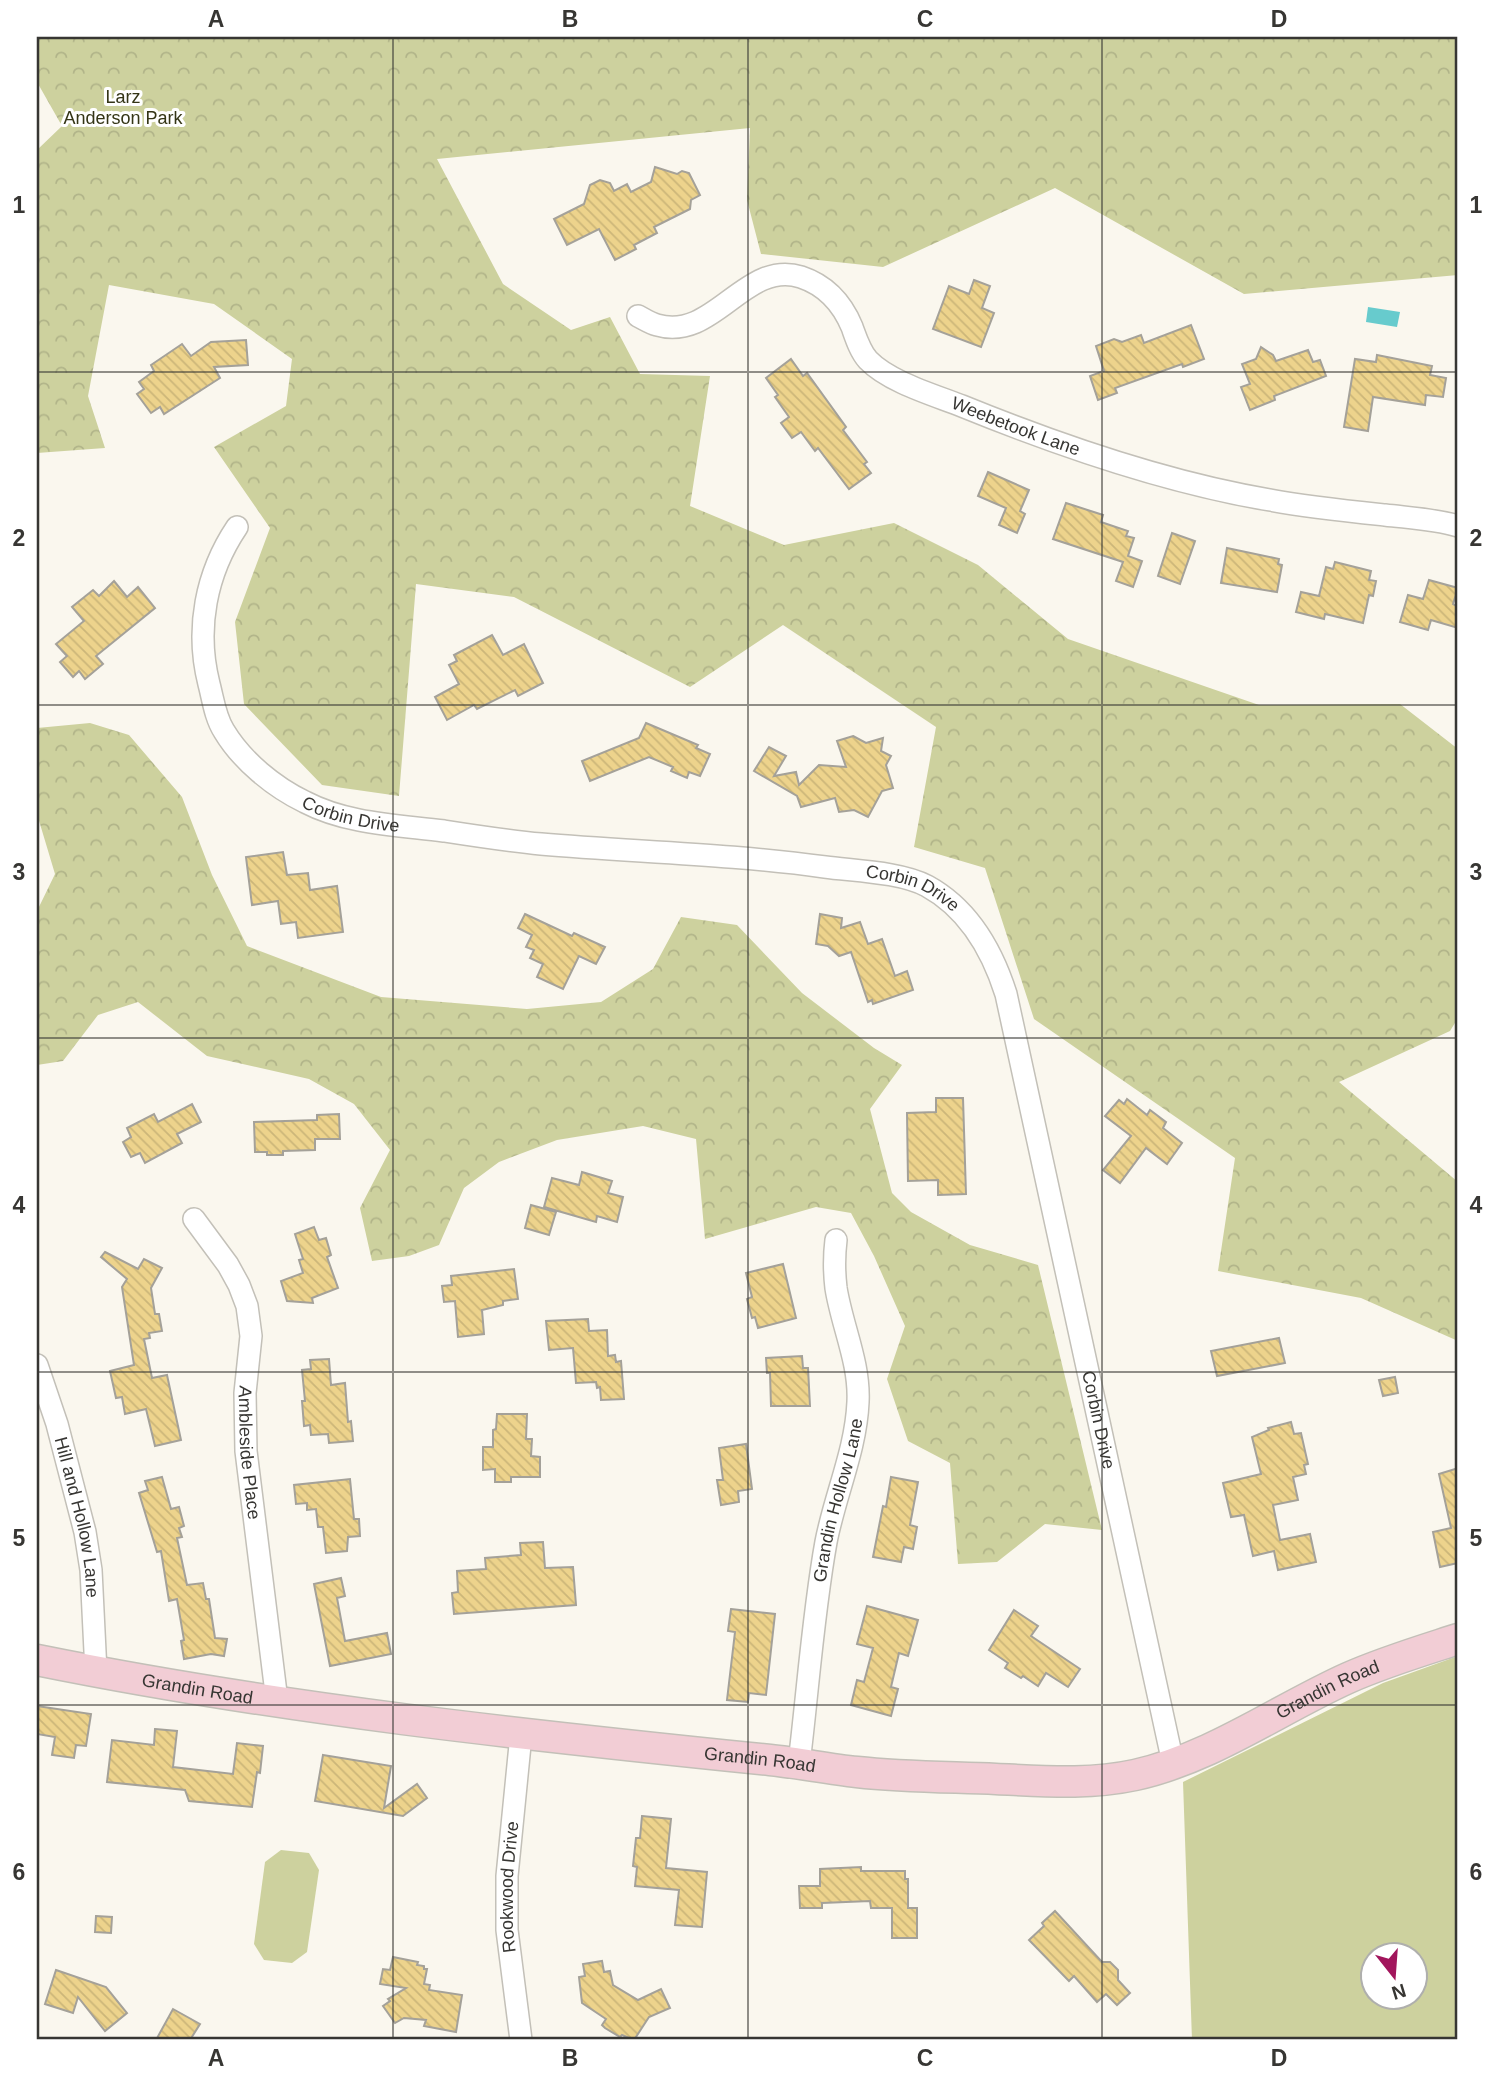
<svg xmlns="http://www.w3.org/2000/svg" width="1495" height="2077" viewBox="0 0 1495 2077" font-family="Helvetica,sans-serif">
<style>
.green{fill:#cdd19e;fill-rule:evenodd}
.forest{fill:url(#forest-crowns)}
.water{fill:#67cbcd}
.building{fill:url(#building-back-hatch);stroke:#a4a199;stroke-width:2}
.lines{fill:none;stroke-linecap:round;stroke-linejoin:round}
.street-casing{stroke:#c3c0b8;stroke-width:24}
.secondary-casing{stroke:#c3c0b8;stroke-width:33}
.street{stroke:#fff;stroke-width:21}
.secondary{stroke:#f2cdd5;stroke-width:30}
.grid{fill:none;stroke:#373633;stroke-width:2;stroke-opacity:0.55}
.labels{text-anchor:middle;stroke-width:6;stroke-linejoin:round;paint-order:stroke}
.park-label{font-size:18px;fill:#343516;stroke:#fff}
.street-label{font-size:18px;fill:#373633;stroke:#fff}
.neatline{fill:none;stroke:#373633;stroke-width:2.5}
.grid-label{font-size:23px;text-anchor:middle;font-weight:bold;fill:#373633}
</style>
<defs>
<pattern id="forest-crowns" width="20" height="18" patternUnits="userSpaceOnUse" patternTransform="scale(1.75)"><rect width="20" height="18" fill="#cdd19e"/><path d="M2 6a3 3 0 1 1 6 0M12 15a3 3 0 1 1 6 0" fill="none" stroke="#b1b489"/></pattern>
<pattern id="building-back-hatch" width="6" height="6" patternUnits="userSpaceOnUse" patternTransform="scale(1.75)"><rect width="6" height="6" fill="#edd38c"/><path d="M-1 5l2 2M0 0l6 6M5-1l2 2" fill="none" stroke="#ccb679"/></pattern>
</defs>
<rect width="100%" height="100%" fill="#faf7ee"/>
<!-- green -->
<g class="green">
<path d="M1458,1656V2040H1192L1183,1782L1383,1683ZM1414,1954V1996H1372V1954Z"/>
<path d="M281,1850L309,1853L319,1870L307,1952L292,1963L264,1960L254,1944L265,1862Z"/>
</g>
<!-- forest -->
<g class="forest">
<path d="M37,37H1458V275L1244,294L1055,188L883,267L761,254L747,200L750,128L437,159L503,284L571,330L610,317L640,374L710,376L690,506L784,545L894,523L978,565L1068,639L1259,705L1400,704L1458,749V1018L1450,1031L1339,1082L1458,1182V1341L1361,1298L1218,1271L1235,1158L1034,1019L985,868L914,847L936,727L783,625L690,687L514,597L416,584L399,796L322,785L244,704L235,622L270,528L214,447L286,406L292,359L214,304L109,285L88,396L105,448L37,453V150L62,126L37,82Z"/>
<path d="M90,723L129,735L182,797L212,875L247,946L381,997L527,1009L601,1002L653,969L681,917L737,925L802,993L874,1048L902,1065L870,1109L892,1193L911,1212L970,1245L1038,1265L1102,1530L1045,1524L997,1562L958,1564L950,1463L908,1441L887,1379L905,1326L874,1256L851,1213L816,1207L705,1239L696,1139L643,1126L557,1140L499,1162L464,1188L439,1245L409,1256L372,1261L360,1208L390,1150L354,1104L309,1079L207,1056L138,1002L98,1015L63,1061L37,1065V911L55,874L37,814V728Z"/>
</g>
<!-- water -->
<path class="water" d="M1368,307L1400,312L1397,327L1366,322Z"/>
<!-- building -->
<g class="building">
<path d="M655,167L677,174L682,171L689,173L700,195L691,200L690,209L654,227L657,233L634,245L636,249L615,260L599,229L567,245L554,219L584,204L590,185L600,180L610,183L614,191L627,184L631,192L651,182Z"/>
<path d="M974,280L990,286L982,308L994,313L981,347L933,329L949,286L969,294Z"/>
<path d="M1191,325L1204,359L1183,367L1182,364L1115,388L1117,393L1098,400L1090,376L1104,371L1096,346L1114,339L1122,342L1141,335L1144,343Z"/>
<path d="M246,340L248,365L214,367L220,378L164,414L160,407L151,413L137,394L144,389L139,382L154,371L151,365L182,344L191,356L211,342Z"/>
<path d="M1261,347L1273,355L1276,361L1308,350L1313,362L1320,360L1326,376L1274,396L1275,400L1250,410L1241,387L1250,384L1242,364L1256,359Z"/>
<path d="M1377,355L1432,366L1430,375L1446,378L1443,397L1426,395L1425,405L1373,397L1368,431L1344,427L1355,359L1376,362Z"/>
<path d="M791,359L803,376L807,373L846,427L843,430L867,462L864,464L871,473L849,489L818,448L815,451L801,432L792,438L781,423L789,417L775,397L778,395L766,378Z"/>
<path d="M988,472L1029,490L1020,511L1025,514L1017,533L999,525L1006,508L978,496Z"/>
<path d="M1066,503L1103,515L1101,522L1128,531L1126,536L1134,538L1128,556L1142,561L1133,587L1116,581L1123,562L1053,539Z"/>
<path d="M1172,533L1195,541L1180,584L1158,576Z"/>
<path d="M1227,548L1279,559L1278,564L1282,565L1277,592L1221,583Z"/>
<path d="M1335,562L1371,571L1369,580L1376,581L1373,596L1369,595L1363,623L1325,614L1324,619L1296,612L1301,592L1319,596L1326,567L1333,569Z"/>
<path d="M1429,580L1458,588L1453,604L1458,607V628L1431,620L1428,630L1400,622L1408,595L1423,599Z"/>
<path d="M114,581L127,597L138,587L155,608L96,656L103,664L85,679L79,671L73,677L60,662L67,656L56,644L84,621L72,607L93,590L99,596Z"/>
<path d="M492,635L503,655L524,644L543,683L518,696L515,690L477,709L474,705L447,720L435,697L459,684L449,665L457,661L454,655Z"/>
<path d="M646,723L698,745L696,748L710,754L700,776L689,772L687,778L671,771L673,767L649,757L590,781L582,761L639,738Z"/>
<path d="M853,736L866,743L883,738L881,751L891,756L886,765L893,788L882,791L868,817L854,810L839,812L835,798L801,807L797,796L754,771L769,747L786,756L774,776L796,772L799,785L819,765L846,767L837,741Z"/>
<path d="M283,852L287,875L308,873L310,890L337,886L343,932L298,938L296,922L281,924L278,901L252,905L246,857Z"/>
<path d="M525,914L572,936L574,933L605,947L596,964L579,956L563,989L537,977L543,964L530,958L534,950L526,947L532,935L518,928Z"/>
<path d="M820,914L842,918L841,928L860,922L868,944L882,939L895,976L907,971L913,990L873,1004L872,1000L868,1002L851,952L839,956L828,946L816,944Z"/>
<path d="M936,1098H963L966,1194L938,1195V1180L908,1181L907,1113L936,1112Z"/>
<path d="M1127,1099L1147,1115L1150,1110L1166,1122L1163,1128L1182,1143L1167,1164L1146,1148L1120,1183L1103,1170L1131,1136L1105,1116L1119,1100L1124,1104Z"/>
<path d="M192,1104L201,1122L177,1134L182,1143L145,1163L140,1153L131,1157L123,1142L131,1137L127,1128L154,1114L158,1122Z"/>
<path d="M339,1114L340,1139H315V1150L283,1151V1155H267V1152H255L254,1122L317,1120V1115Z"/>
<path d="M582,1172L612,1181L608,1193L623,1197L617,1222L597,1216L596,1222L544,1207L552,1178L579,1185Z"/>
<path d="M531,1205L556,1212L549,1235L525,1228Z"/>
<path d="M314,1227L319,1240L326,1238L331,1255L327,1257L338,1288L312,1298L313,1303L287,1301L281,1281L303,1273L299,1260L303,1259L295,1234Z"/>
<path d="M105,1252L138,1269L144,1259L162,1268L151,1288L155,1314H159L162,1331L149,1333L150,1338L144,1339L152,1378L167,1375L181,1440L155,1446L146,1409L125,1414L122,1397L116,1398L110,1371L134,1365L122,1287L127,1279L101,1257Z"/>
<path d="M783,1264L796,1318L758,1328L755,1317L752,1318L747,1299L752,1297L746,1273Z"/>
<path d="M514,1269L518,1299L503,1301V1305L482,1310L484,1334L458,1337L455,1301L444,1302L442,1286L452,1285L451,1276Z"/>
<path d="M588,1319L589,1331L607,1330L608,1356L615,1355L616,1362L621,1361L624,1399L601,1400L600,1387L597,1388L596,1382L576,1383L573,1348L549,1350L546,1321Z"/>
<path d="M1279,1338L1285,1363L1217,1376L1211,1351Z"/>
<path d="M802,1356L803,1368H808L810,1406H771L770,1373H767L766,1358Z"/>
<path d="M329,1359L331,1385L345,1383L348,1422L351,1421L353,1441L329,1443L328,1434L311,1435L310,1425L304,1426L302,1401H305L302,1370L311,1369L310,1360Z"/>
<path d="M1395,1377L1398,1393L1383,1396L1379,1380Z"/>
<path d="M497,1414H527L526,1439H532L531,1456L540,1457V1477H511V1482H495V1469L483,1470V1447H493V1430L496,1429Z"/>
<path d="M1291,1422L1294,1434L1301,1433L1308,1464L1304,1465L1306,1474L1293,1477L1298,1500L1273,1505L1280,1540L1310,1534L1316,1562L1278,1570L1274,1551L1253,1556L1244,1515L1231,1517L1223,1483L1261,1474L1252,1437L1269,1430L1268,1428Z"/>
<path d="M746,1444L752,1489L738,1491L739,1502L721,1505L717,1480H723L719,1448Z"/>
<path d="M1458,1468V1563L1440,1567L1433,1532L1451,1528L1439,1474Z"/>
<path d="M162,1477L171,1509L179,1507L184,1526L179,1528L182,1537L177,1538L187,1585L203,1583L206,1599H209L215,1638L227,1639L224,1656L211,1654L184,1659L181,1641L184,1640L177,1599L169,1601L161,1551L157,1552L139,1493L148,1490L145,1481Z"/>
<path d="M891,1477L918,1482L910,1525L917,1527L913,1549L904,1547L901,1562L873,1557L883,1506L886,1507Z"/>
<path d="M350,1479L354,1519H359L360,1536L348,1537L347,1551L326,1553L323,1527H318L316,1509L307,1510V1503L296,1504L294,1485Z"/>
<path d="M543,1542L545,1568L573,1567L576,1605L454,1614L452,1593L458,1592L457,1571L486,1569L485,1558L521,1555L520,1543Z"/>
<path d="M341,1578L345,1596L337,1598L345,1641L387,1633L391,1654L330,1666L314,1584Z"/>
<path d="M867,1606L918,1620L908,1656L899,1653L891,1687L898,1689L891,1716L851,1705L857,1680L864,1682L873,1648L857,1644Z"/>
<path d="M731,1609L775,1614L766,1695L749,1693L748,1702L727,1700L735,1632L728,1631Z"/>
<path d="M1014,1610L1038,1626L1031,1636L1080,1669L1068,1687L1046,1673L1038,1686L1023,1676L1021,1678L1005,1668L1008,1663L989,1650Z"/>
<path d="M37,1706L91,1714L86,1746L76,1745L74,1758L52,1755L55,1737L37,1734Z"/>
<path d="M155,1729L177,1731L173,1767L233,1774L237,1743L263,1746L260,1773L257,1772L252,1807L189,1801L185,1790L107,1782L112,1740L154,1745Z"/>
<path d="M323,1755L391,1766L384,1808L417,1784L427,1798L403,1816L315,1801Z"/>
<path d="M642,1816L671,1819L666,1868L707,1872L702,1927L675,1925L679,1890L635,1886L637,1867L633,1866L636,1838H640Z"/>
<path d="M861,1867V1871H905V1879H908V1908H917V1938H892V1908H871L870,1901L822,1903V1908H800L799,1886H820V1869Z"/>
<path d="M1055,1911L1102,1962H1110L1118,1970V1980L1130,1993L1117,2005L1106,1994L1097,2002L1074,1976L1069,1981L1029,1940L1044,1926L1042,1923Z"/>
<path d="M96,1916L112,1917L111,1933L95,1932Z"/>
<path d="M393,1957L418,1962L417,1965L424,1966V1969H427L424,1984L430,1985L429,1990L462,1995L456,2032L424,2026L426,2020L404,2018L395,2023L383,2006L390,2001L388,1999L406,1988L380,1984L383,1969L390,1970Z"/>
<path d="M602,1961L604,1972L610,1971L613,1985L638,2000L661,1989L670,2008L649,2017L634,2040L622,2035L620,2037L605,2028L602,2025L606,2019L582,2003L579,1977L585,1976L583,1964Z"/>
<path d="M56,1970L106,1987L127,2013L105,2031L78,1997L73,2013L45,2004Z"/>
<path d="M173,2009L200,2024L190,2040H156Z"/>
</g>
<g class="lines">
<defs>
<g id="street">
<path id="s1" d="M638,316C644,319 650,323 657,325C714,342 745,259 801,277C825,285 842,303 852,327C856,338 860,351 868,360C889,382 934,395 962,406C1058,445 1168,483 1270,500C1308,507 1347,511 1385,515C1410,518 1434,519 1458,526"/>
<path id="s2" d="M237,527C206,573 195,629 209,684C213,699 215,717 224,731C242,761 274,787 305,802C347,824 397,825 444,831C476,836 509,841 541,844C636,852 731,854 825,867C855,871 901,872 927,886C969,909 992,950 1006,994L1173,1763"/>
<path id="s3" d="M194,1219L228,1265L239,1285L247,1306L251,1336L245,1393L246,1451L277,1701"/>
<path id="s4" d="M37,1365L57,1424L85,1532L91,1570L96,1672"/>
<path id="s5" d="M799,1763C808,1690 813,1614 826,1542C835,1495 856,1450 858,1402C860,1363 842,1326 836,1288C834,1271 834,1256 836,1240"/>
<path id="s6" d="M521,2040L507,1930V1876L521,1735"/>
</g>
<g id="secondary">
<path id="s7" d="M37,1660C279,1709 525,1735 770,1760C799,1763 828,1769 857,1772C903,1777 950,1777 996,1779C1043,1781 1089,1785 1135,1775C1212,1758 1277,1710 1348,1678C1384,1662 1421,1651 1458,1639"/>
</g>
</defs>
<!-- street casing -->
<use href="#street" class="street-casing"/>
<!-- secondary casing -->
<use href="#secondary" class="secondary-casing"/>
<!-- street -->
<use href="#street" class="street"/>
<!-- secondary -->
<use href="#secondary" class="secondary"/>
</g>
<!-- grid -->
<path class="grid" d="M393,37V2040M748,37V2040M1102,37V2040M37,372H1458M37,705H1458M37,1038H1458M37,1372H1458M37,1705H1458"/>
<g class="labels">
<!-- park labels -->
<g class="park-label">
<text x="123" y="103">Larz<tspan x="123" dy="21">Anderson Park</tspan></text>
</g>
<!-- street labels -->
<g class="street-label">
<text dy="6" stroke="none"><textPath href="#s1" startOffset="453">Weebetook Lane</textPath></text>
<text dy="6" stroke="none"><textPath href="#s2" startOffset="371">Corbin Drive</textPath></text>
<text dy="6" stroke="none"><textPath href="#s2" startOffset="940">Corbin Drive</textPath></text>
<text dy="6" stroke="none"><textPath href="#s2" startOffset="1526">Corbin Drive</textPath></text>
<text dy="6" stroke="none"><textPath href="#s3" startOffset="250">Ambleside Place</textPath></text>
<text dy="6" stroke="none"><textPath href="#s5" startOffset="266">Grandin Hollow Lane</textPath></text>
<text dy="6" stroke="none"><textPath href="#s4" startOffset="158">Hill and Hollow Lane</textPath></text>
<text dy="6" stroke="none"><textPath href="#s7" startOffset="163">Grandin Road</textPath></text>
<text dy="6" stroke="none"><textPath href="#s7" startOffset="1318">Grandin Road</textPath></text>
<text dy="6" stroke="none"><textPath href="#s7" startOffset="730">Grandin Road</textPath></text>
<text dy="6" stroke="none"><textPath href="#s6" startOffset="154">Rookwood Drive</textPath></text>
</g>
</g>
<!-- border -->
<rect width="1495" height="2077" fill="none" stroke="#ffffff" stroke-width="77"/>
<!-- north arrow -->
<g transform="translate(1394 1976) rotate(163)"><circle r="33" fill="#ffffff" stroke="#afafad" stroke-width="2"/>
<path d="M0-5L12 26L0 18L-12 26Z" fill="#a2155c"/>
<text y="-10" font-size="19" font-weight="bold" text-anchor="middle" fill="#373633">N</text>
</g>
<rect x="38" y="38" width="1418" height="2000" class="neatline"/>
<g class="grid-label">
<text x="216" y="27">A</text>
<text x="570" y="27">B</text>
<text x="925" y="27">C</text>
<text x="1279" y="27">D</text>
<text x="19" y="213">1</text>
<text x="1476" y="213">1</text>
<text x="19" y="546">2</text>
<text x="1476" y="546">2</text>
<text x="19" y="880">3</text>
<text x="1476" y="880">3</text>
<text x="19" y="1213">4</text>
<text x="1476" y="1213">4</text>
<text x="19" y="1546">5</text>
<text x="1476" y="1546">5</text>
<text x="19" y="1880">6</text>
<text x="1476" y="1880">6</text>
<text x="216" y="2066">A</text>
<text x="570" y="2066">B</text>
<text x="925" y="2066">C</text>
<text x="1279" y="2066">D</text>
</g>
</svg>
